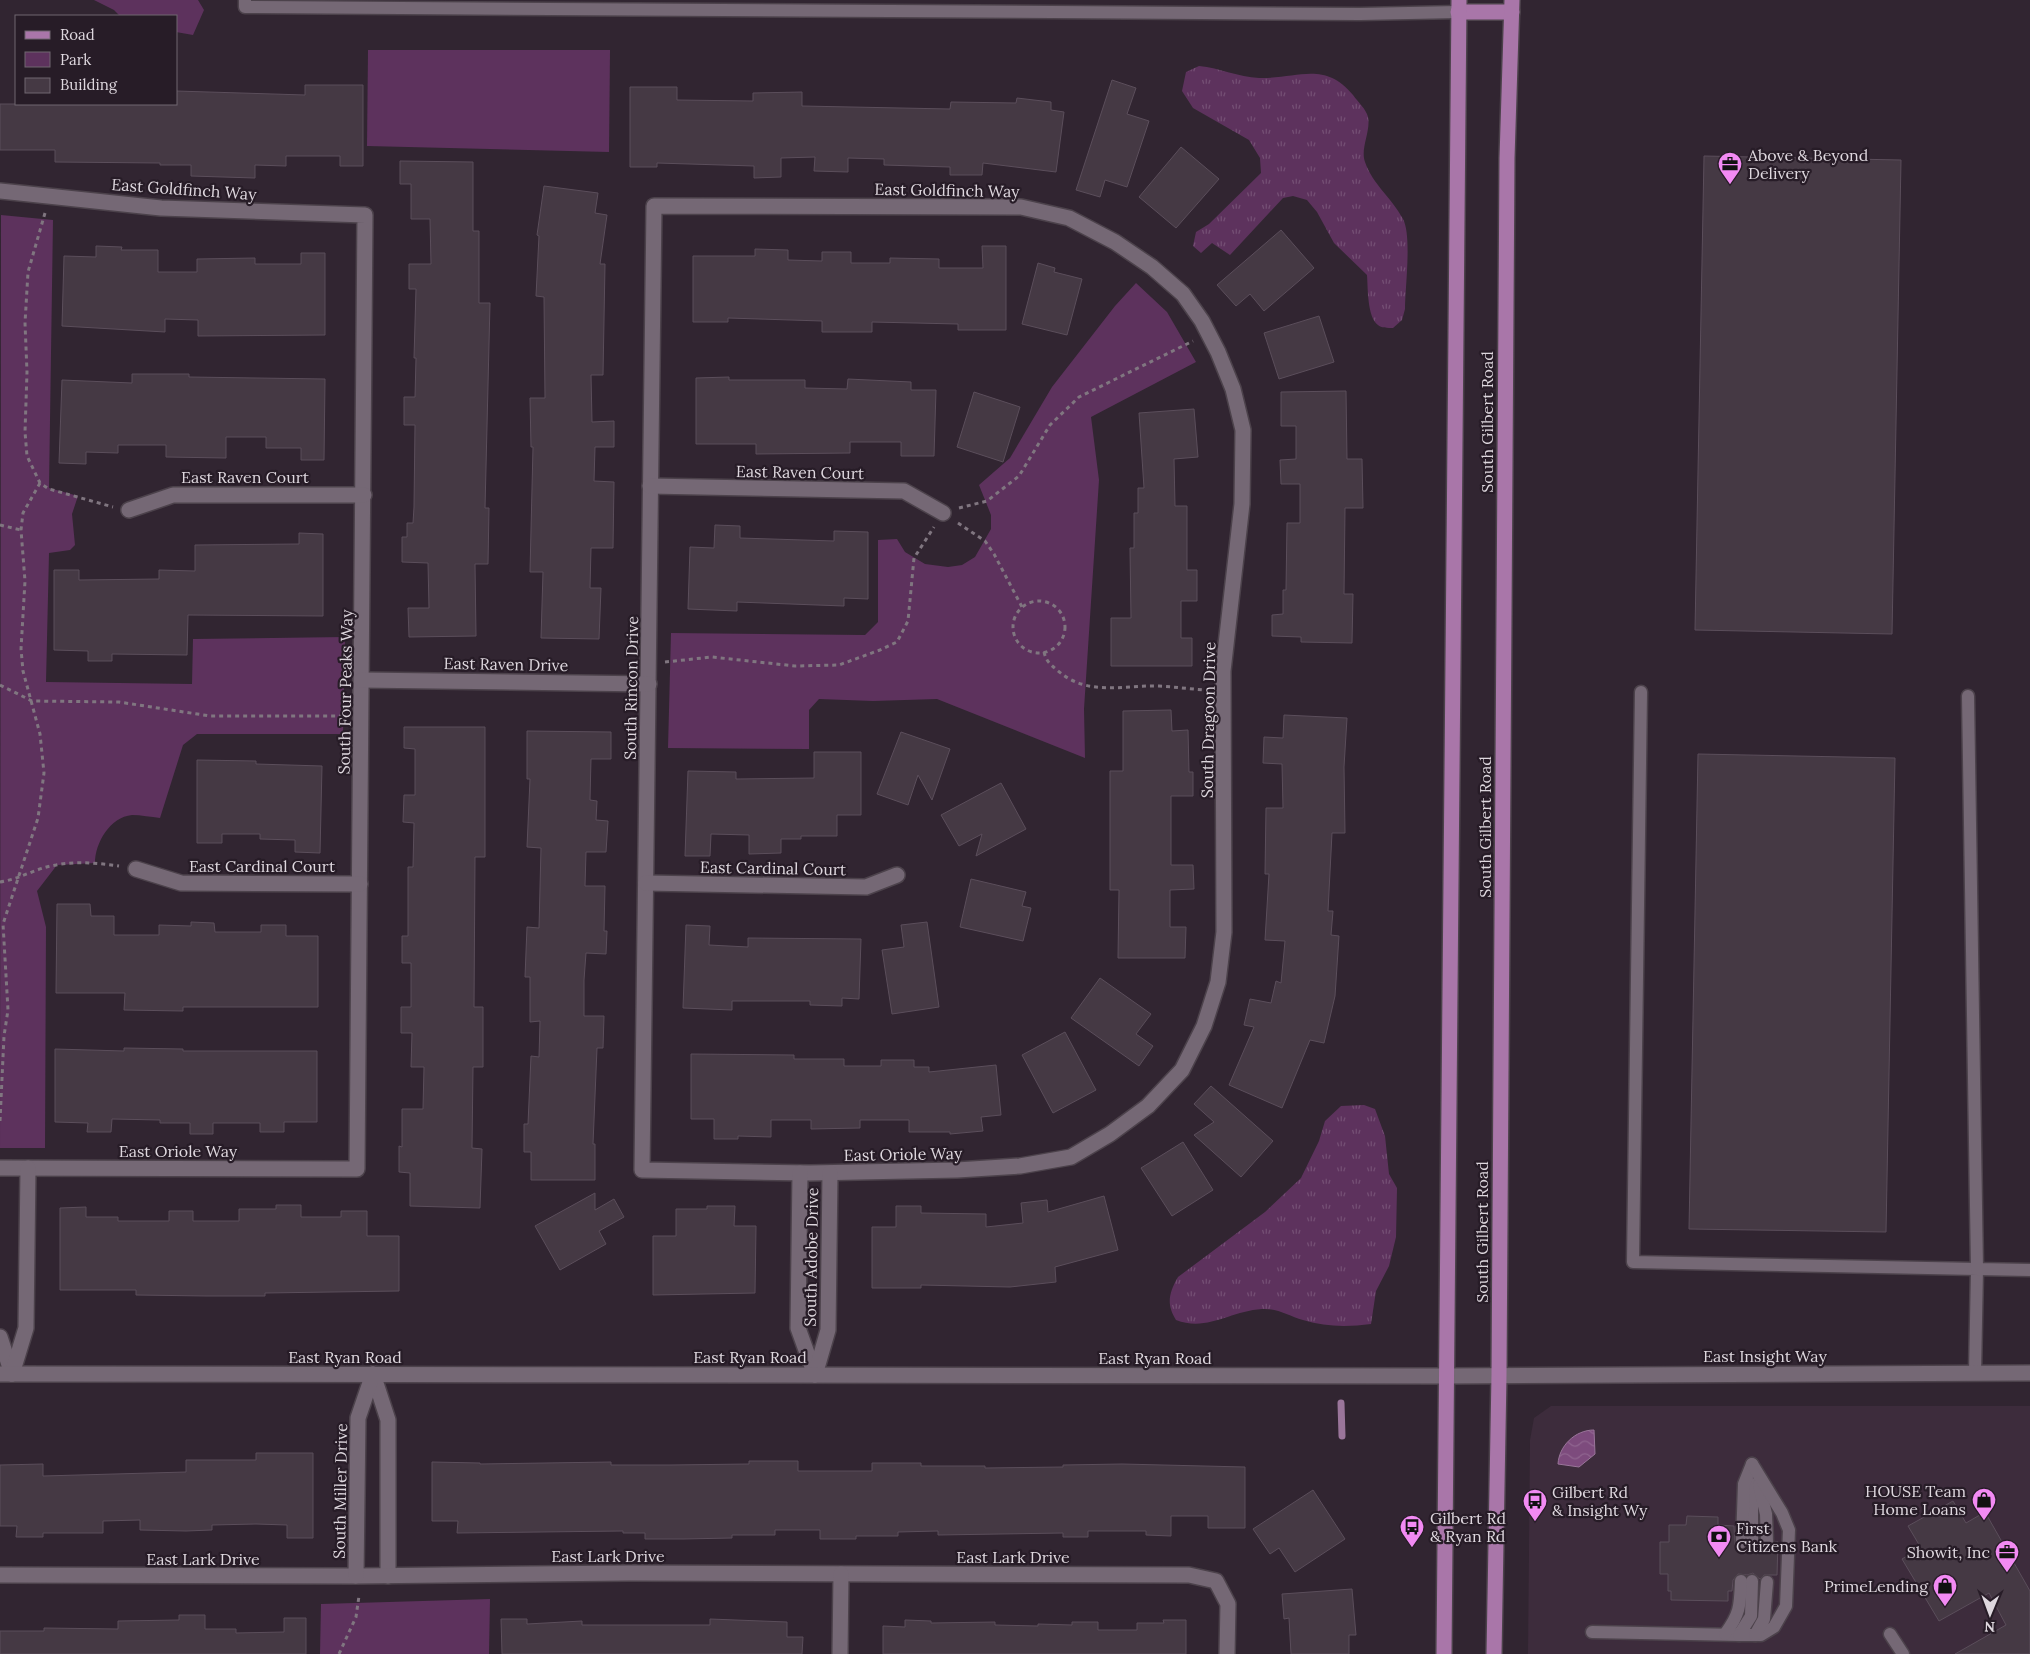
<svg xmlns="http://www.w3.org/2000/svg" width="2030" height="1654" viewBox="0 0 2030 1654" font-family="Lora,serif">
<style>
.built{fill:#3d2c3c}
.grass{fill:url(#grass-tufts)}
.green{fill:#5d325d}
.water{fill:url(#water-waves);stroke:#9a759a}
.lines{fill:none;stroke-linecap:round;stroke-linejoin:round}
.stream{stroke:#9a759a;stroke-width:7}
.building{fill:#453944;stroke:#5b4e5b}
.lane-casing{stroke:#4c424b;stroke-width:15}
.street-casing{stroke:#4c424b;stroke-width:18}
.secondary-casing{stroke:#4c424b;stroke-width:18}
.primary-casing{stroke:#4c424b;stroke-width:18}
.path{stroke:#807680;stroke-width:3;stroke-dasharray:4 4;stroke-linecap:butt}
.lane{stroke:#756875;stroke-width:12}
.street{stroke:#756875;stroke-width:15}
.secondary{stroke:#756875;stroke-width:15}
.primary{stroke:#a976a9;stroke-width:15}
.labels{text-anchor:middle;stroke-width:4.5;stroke-linejoin:round;paint-order:stroke}
.poi-label{font-size:16px;fill:#ded7de;stroke:#271c27;text-anchor:start}
.street-label{font-size:16px;fill:#ded7de;stroke:#271c27}
</style>
<defs>
<pattern id="grass-tufts" width="24" height="20" patternUnits="userSpaceOnUse" patternTransform="scale(1.25)"><rect width="24" height="20" fill="#5d325d"/><path d="M3 7l-1-3M5 7V3M7 7l1-3M15 17l-1-3M17 17v-4M19 17l1-3" fill="none" stroke="#744f74"/></pattern>
<pattern id="water-waves" width="16" height="10" patternUnits="userSpaceOnUse" patternTransform="scale(1.25)"><rect width="16" height="10" fill="#7d4b7d"/><path d="M0 5q4-4 8 0t8 0" fill="none" stroke="#8f648f"/></pattern>
</defs>
<rect width="100%" height="100%" fill="#312531"/>
<!-- built -->
<path class="built" d="M1551,1406H2030V1654H1528L1530,1440L1534,1418Z"/>
<!-- grass -->
<g class="grass">
<path d="M1199,66C1220,68 1238,77 1259,78C1298,79 1324,60 1353,95C1358,102 1366,109 1368,117C1371,131 1360,149 1365,162C1373,185 1392,198 1403,219C1412,236 1405,288 1405,309L1402,320L1393,328C1388,328 1381,328 1378,325C1367,317 1368,287 1367,275L1334,243L1317,212L1307,200L1293,196L1283,198L1230,255L1212,243L1201,253L1193,246L1196,232L1209,224L1261,173L1260,158L1249,140L1193,108L1182,91L1186,72Z"/>
<path d="M1364,1105L1375,1109L1385,1136L1389,1174L1397,1188L1396,1237L1389,1266L1376,1291L1371,1324C1347,1327 1326,1327 1303,1320C1289,1316 1277,1308 1262,1309C1230,1311 1207,1332 1176,1320C1166,1304 1169,1293 1178,1277L1265,1212L1301,1178L1319,1141L1325,1121L1341,1106Z"/>
</g>
<!-- green -->
<g class="green">
<path d="M94,0H198L204,10L193,35L176,32V16H120L114,10Z"/>
<path d="M368,50H610L609,152L367,146Z"/>
<path d="M1,215L53,220L49,488L78,496L72,514L75,545L70,550L49,553L46,682L192,684L193,639L345,637L343,734H197L183,745L160,818C151,817 141,815 132,815C110,817 95,843 95,863L57,865L37,891L46,927L45,1148H0Z"/>
<path d="M1136,283L1167,312L1196,362L1091,417L1099,480L1084,709L1085,758L937,699L873,701L819,699L809,710V749L668,748L671,633L865,635L878,622V540L897,539L905,552L925,564L948,567L962,565L975,557L991,529V515L979,485L1010,458L1052,387L1115,306Z"/>
<path d="M490,1599L489,1654H320L321,1604Z"/>
</g>
<!-- water -->
<path class="water" d="M1594,1430L1595,1454L1579,1467L1558,1464C1559,1446 1575,1430 1594,1430Z"/>
<g class="lines">
<!-- stream -->
<path class="stream" d="M1341,1403L1342,1436"/>
</g>
<!-- building -->
<g class="building">
<path d="M1112,80L1136,88L1127,114L1149,121L1127,187L1105,180L1100,197L1076,190Z"/>
<path d="M305,85H363V166H340V156H286V166L255,165V178L191,176V165H160V163L55,162V150H0V104H176V91L305,95Z"/>
<path d="M630,87H677V100L753,101V93L802,92V106L950,109L951,102L1016,103L1017,98L1051,102V110L1064,112L1056,172L983,163L982,175H950V167L884,165V159L848,158V172L814,171L815,157L781,158V177L754,178V166L657,163V167H630Z"/>
<path d="M1181,147L1219,179L1176,228L1139,197Z"/>
<path d="M1704,156L1901,160L1892,634L1695,630Z"/>
<path d="M400,161L473,162V231H479V303H490L485,508H489L488,564H475L476,636L409,637L408,608H429L428,563L402,562V537H407V523H413L414,507L415,425H404V397H415L416,358H414L416,289H409V264H431L430,219H411V184H400Z"/>
<path d="M544,186L598,193L595,213L607,215L600,264H605L603,375H591L592,422L614,421V447H595L594,481L614,482L613,548H591L590,588H601L599,639L541,638L543,572H530L533,447H531L530,398H545L544,297L536,296L539,236L537,235Z"/>
<path d="M1281,230L1314,268L1264,311L1250,294L1236,306L1217,285Z"/>
<path d="M96,246L122,247L121,250H158V272H197V259L255,258V264H301V253H325V335L198,336V320L165,319V332L62,326L64,256L96,257Z"/>
<path d="M982,246H1006V330H958V324L872,322V332H822V321L728,318V322H693V256H755V249L788,250V260L822,261V252H851V263H890V258L939,259V268H983Z"/>
<path d="M1038,263L1055,268L1054,272L1082,279L1067,335L1022,324Z"/>
<path d="M1319,316L1334,362L1279,379L1264,333Z"/>
<path d="M132,374H189V377L325,379L324,460H301V448H266V437H226V458L166,457V445H118V453L86,452V464L59,463L62,380L132,383Z"/>
<path d="M729,377V380H805V388L847,389L848,379L911,382V390H936L934,456H901V442H850V453L756,454V444H696V378Z"/>
<path d="M1346,391L1347,459H1362L1363,508H1345L1344,594H1353L1352,643L1301,642V637L1272,636V615L1283,614V590H1286L1287,523H1300V484H1281L1280,460L1296,459V426H1281V392Z"/>
<path d="M974,392L1020,407L1003,462L957,447Z"/>
<path d="M1194,409L1198,457L1174,459L1175,506H1187V570H1197V601H1181V638H1192V666H1111V618H1131L1130,548H1134V513H1138V488H1144L1139,413Z"/>
<path d="M715,525L740,526V538L834,541V531L868,532V599L844,598V606L737,602V611L688,609L690,547L714,548Z"/>
<path d="M299,533L323,534V616L188,615L187,655L112,654V661H88V651L54,650V570H79V580L159,579V570L195,571V545L299,544Z"/>
<path d="M1171,710L1172,731L1188,730L1189,772H1193V796H1171V865H1193L1194,889L1170,890V927H1186L1185,958H1118L1119,890H1110V771H1123V711Z"/>
<path d="M1284,715L1347,718L1344,767L1345,833H1332L1328,911H1333L1331,935L1339,936L1335,996L1324,1043L1310,1040L1282,1108L1229,1085L1254,1027L1244,1025L1250,999L1271,1003L1276,981L1281,983L1285,941L1265,940L1269,874H1265L1266,808H1283L1282,764L1263,763L1264,737L1283,738Z"/>
<path d="M404,727H485V857H475L474,1007H483V1067H473L472,1148L482,1149L480,1208L410,1206V1173L399,1172V1146L402,1147V1109H423L424,1067H411L412,1033H401V1007H411V963H402V936H408V867H413L414,823L403,822L404,795H415V749L404,748Z"/>
<path d="M527,731L611,732V759H591L590,800L597,801L596,820L608,821L606,852H586L585,886H605L604,931H607L606,954L586,953L584,980V1016H604L603,1048H597L593,1144H595V1180H531V1152H524V1124H528L531,1056L539,1057L540,1021L530,1022V977H525L527,927L539,928L541,848L527,847L530,779H527Z"/>
<path d="M901,732L950,749L932,800L918,775L908,805L877,794Z"/>
<path d="M814,752H861V815H837V836H801V839H781V853L749,854V835L711,834L710,856H685L688,771L736,772V779L814,778Z"/>
<path d="M1698,754L1895,758L1886,1232L1689,1229Z"/>
<path d="M197,760L256,761V764L322,766L320,853L295,852V840L260,839V834H222V843H197Z"/>
<path d="M1001,783L1026,829L976,856L982,834L959,846L941,815Z"/>
<path d="M971,879L1026,892L1022,906L1031,908L1023,941L960,927Z"/>
<path d="M57,904H90L91,916H114V935H159V925L191,926V922L214,923L215,932H261V925H286V936H318V1007H183V1011L124,1010L125,993H56Z"/>
<path d="M927,922L939,1007L892,1014L882,950L904,947L901,925Z"/>
<path d="M686,925L710,926L709,945L748,947V938L861,939L859,999L842,998V1006L810,1005V1001H732V1010L683,1008Z"/>
<path d="M1100,978L1151,1014L1136,1034L1153,1046L1139,1066L1071,1018Z"/>
<path d="M1065,1032L1096,1090L1053,1113L1022,1055Z"/>
<path d="M124,1048L183,1049V1051H317V1122H284V1132H260V1123H213V1134H190V1123H160V1120L112,1119L111,1132H87L88,1123L55,1122V1049L124,1051Z"/>
<path d="M691,1054L794,1055V1059H844V1066H881V1060H914V1067H929V1072L996,1065L1001,1115L981,1117L983,1131L950,1134V1132H909V1120H860V1128L811,1129V1120H771V1137L738,1136V1139H714V1119H691Z"/>
<path d="M1211,1086L1273,1141L1241,1177L1194,1135L1214,1122L1194,1104Z"/>
<path d="M1183,1142L1213,1190L1172,1216L1141,1168Z"/>
<path d="M595,1193V1210L614,1199L624,1217L599,1231L606,1244L560,1270L535,1226Z"/>
<path d="M1104,1196L1118,1250L1055,1267L1056,1282L1010,1287L921,1285V1288H872V1227H896V1206H921V1213L986,1214V1227L1023,1223L1021,1203L1047,1200L1048,1212Z"/>
<path d="M276,1205H301V1217H341V1211H367V1236H399V1291L265,1293V1296H207L136,1295V1290H60V1208L86,1207V1217H118V1221H169V1211H193V1221H239V1209H276Z"/>
<path d="M707,1206H735L734,1226H756L755,1293L653,1295V1236H676V1209H707Z"/>
<path d="M256,1453H313V1538H287V1525L256,1524L212,1525V1530L186,1531L140,1530V1520L103,1521V1533H43V1537H16L17,1526H0V1465L43,1464V1476L186,1472V1460H256Z"/>
<path d="M749,1461H798V1471H872V1463H921V1466H985V1468L1063,1467V1465L1122,1464L1245,1467V1528H1208V1516H1171V1536L1146,1535V1531H1088V1537H1063V1533L938,1535V1531L898,1532V1536H856V1539H820V1530H775V1535H732V1538L683,1539H645V1533H623V1531L457,1533L458,1521H432V1462L480,1463V1464L611,1462V1465H670L749,1464Z"/>
<path d="M1313,1490L1345,1539L1295,1572L1279,1548L1270,1554L1253,1529Z"/>
<path d="M1953,1501L1966,1523L1985,1512L2030,1591V1654H1955L2006,1625L1989,1593L1939,1621L1902,1559L1921,1548L1908,1526Z"/>
<path d="M1687,1516L1718,1517V1525L1734,1526L1735,1545L1741,1550L1756,1549L1760,1545L1763,1549L1768,1550L1774,1546L1775,1542H1778L1777,1575H1764L1760,1579L1753,1573L1747,1575L1738,1574L1733,1580L1732,1591H1728V1601L1671,1600V1591H1668V1574H1660V1542H1669V1525H1686Z"/>
<path d="M1352,1589L1356,1635H1349V1654H1291L1289,1618L1284,1619L1282,1594Z"/>
<path d="M179,1615H205V1629H236V1633L284,1632V1618H306V1654H0V1631H44V1628L118,1629V1621L179,1620Z"/>
<path d="M501,1619H527V1624L582,1621V1625H710V1619L787,1622V1637H803L802,1654H502Z"/>
<path d="M905,1620L931,1621V1623L995,1622V1625L1038,1626V1624L1072,1625V1622H1098V1630H1137V1623H1164L1163,1620H1186V1654H883V1626L905,1627Z"/>
</g>
<g class="lines">
<defs>
<g id="lane">
<path d="M245,0V7L1360,14L1458,12"/>
<path d="M1641,692L1633,1262L1977,1269L1975,1373"/>
<path d="M1968,696L1977,1269L2030,1270"/>
<path d="M1752,1484V1542"/>
<path d="M1759,1485L1766,1514L1767,1542"/>
<path d="M1742,1542L1744,1484L1752,1464"/>
<path d="M1592,1632L1739,1635L1751,1616L1752,1581"/>
<path d="M1725,1634C1740,1614 1740,1606 1741,1581"/>
<path d="M1890,1634L1903,1654"/>
<path d="M1739,1635H1761L1774,1627L1786,1606L1789,1530L1782,1513L1752,1464"/>
<path d="M1755,1635L1764,1619L1767,1582"/>
</g>
<g id="street">
<path d="M0,191L161,208L365,215L357,1169L0,1168"/>
<path d="M654,206L1021,207L1069,218L1115,242L1152,267L1183,294L1202,321L1218,352L1233,389L1243,430L1242,504L1223,671L1224,932L1218,982L1204,1026L1182,1070L1148,1106L1110,1134L1071,1157L1020,1166L957,1170L810,1173L642,1170Z"/>
<path d="M650,486L904,491L943,513"/>
<path d="M129,510L173,495H364"/>
<path d="M362,680L649,684"/>
<path d="M136,869L181,883L360,884"/>
<path d="M646,883L866,887L897,875"/>
<path d="M800,1173L798,1328L815,1375"/>
<path d="M0,1337L12,1374"/>
<path d="M12,1374L26,1328L28,1168"/>
<path d="M373,1374L388,1420V1576"/>
<path d="M815,1375L828,1330L830,1173"/>
<path d="M0,1575L356,1576L629,1573L1189,1575L1216,1581L1228,1604L1227,1654"/>
<path d="M356,1576L358,1418L373,1374"/>
<path d="M840,1654L841,1574"/>
</g>
<path id="secondary" d="M0,1374L1446,1376L2030,1373"/>
<g id="primary">
<path d="M1458,12H1512"/>
<path d="M1444,1654L1459,0"/>
<path d="M1494,1654L1499,1375L1507,158L1512,0"/>
</g>
</defs>
<!-- lane casing -->
<use href="#lane" class="lane-casing"/>
<!-- street casing -->
<use href="#street" class="street-casing"/>
<!-- secondary casing -->
<use href="#secondary" class="secondary-casing"/>
<!-- primary casing -->
<use href="#primary" class="primary-casing"/>
<!-- path -->
<g class="path">
<path d="M45,213L28,272L25,323L27,372L25,432L27,456L40,483L49,489L113,507"/>
<path d="M959,508L987,501L1019,476L1050,425L1079,397L1193,341"/>
<path d="M958,523L985,541L994,554L1022,607"/>
<path d="M0,525L21,530"/>
<circle cx="1039" cy="627" r="26"/>
<path d="M1044,652C1046,661 1050,664 1057,670C1087,697 1123,685 1159,686C1175,687 1190,689 1205,690"/>
<path d="M665,662L712,657L795,666L839,665L880,650L897,642L908,621L914,558L934,527"/>
<path d="M0,685L32,701L119,702L210,716H344"/>
<path d="M0,882C20,879 36,868 56,865C77,861 98,863 119,866"/>
<path d="M0,1121L4,1036L8,1010L3,924L38,818L44,773L40,734L23,671L21,649L25,581L21,530L23,513L40,483"/>
<path d="M339,1654L356,1617L359,1596"/>
</g>
<!-- lane -->
<use href="#lane" class="lane"/>
<!-- street -->
<use href="#street" class="street"/>
<!-- secondary -->
<use href="#secondary" class="secondary"/>
<!-- primary -->
<use href="#primary" class="primary"/>
</g>
<!-- icons -->
<defs>
<symbol id="office-pin" viewBox="-11 -11 22 30"><path d="M0 17L-7.5 6A9.5 9.5 0 1 1 7.5 6Z" fill="#f28af3" stroke="#271c27"/><path d="M-6-3h4V-5.5h4V-3h4V5H-6ZM-1-4.5V-3h2v-1.5ZM-6 0V1H6V0Z" fill="#111"/></symbol>
<symbol id="shop-pin" viewBox="-11 -11 22 30"><path d="M0 17L-7.5 6A9.5 9.5 0 1 1 7.5 6Z" fill="#f28af3" stroke="#271c27"/><path d="M-5-2.5h2.3a2.7 3.5 0 0 1 5.4 0H5L5.5 6h-11ZM-1.5-2.5h3a1.5 2.3 0 0 0-3 0Z" fill="#111"/></symbol>
<symbol id="bus-pin" viewBox="-11 -11 22 30"><path d="M0 17L-7.5 6A9.5 9.5 0 1 1 7.5 6Z" fill="#f28af3" stroke="#271c27"/><path d="M-5-6H5V4H4V6H2V4H-2V6H-4V4H-5ZM-3.5-4V0h7V-4ZM-3.5 1.2v1.5H-2V1.2ZM2 1.2v1.5H3.5V1.2Z" fill="#111"/></symbol>
<symbol id="bank-pin" viewBox="-11 -11 22 30"><path d="M0 17L-7.5 6A9.5 9.5 0 1 1 7.5 6Z" fill="#f28af3" stroke="#271c27"/><path d="M-6-4H6V4H-6ZM0-2.3a2.3 2.3 0 1 0 0 4.6a2.3 2.3 0 1 0 0-4.6Z" fill="#111"/></symbol>
</defs>
<g fill-rule="evenodd">
<use href="#office-pin" x="1716" y="150" width="28" height="38"/>
<use href="#shop-pin" x="1970" y="1486" width="28" height="38"/>
<use href="#bus-pin" x="1521" y="1487" width="28" height="38"/>
<use href="#bus-pin" x="1398" y="1513" width="28" height="38"/>
<use href="#bank-pin" x="1705" y="1523" width="28" height="38"/>
<use href="#office-pin" x="1993" y="1538" width="28" height="38"/>
<use href="#shop-pin" x="1931" y="1572" width="28" height="38"/>
</g>
<g class="labels">
<!-- poi labels -->
<g class="poi-label">
<text x="1748" y="161">Above &amp; Beyond<tspan x="1748" dy="18">Delivery</tspan></text>
<text x="1966" y="1497" text-anchor="end">HOUSE Team<tspan x="1966" dy="18">Home Loans</tspan></text>
<text x="1552" y="1498">Gilbert Rd<tspan x="1552" dy="18">&amp; Insight Wy</tspan></text>
<text x="1430" y="1524">Gilbert Rd<tspan x="1430" dy="18">&amp; Ryan Rd</tspan></text>
<text x="1736" y="1534">First<tspan x="1736" dy="18">Citizens Bank</tspan></text>
<text x="1990" y="1558" text-anchor="end">Showit, Inc</text>
<text x="1928" y="1592" text-anchor="end">PrimeLending</text>
</g>
<!-- street labels -->
<g class="street-label">
<text transform="translate(184 189) rotate(4)" y="6">East Goldfinch Way</text>
<text transform="translate(947 190) rotate(1)" y="6">East Goldfinch Way</text>
<text transform="translate(1487 422) rotate(-90)" y="6">South Gilbert Road</text>
<text transform="translate(800 472) rotate(1)" y="6">East Raven Court</text>
<text x="245" y="483">East Raven Court</text>
<text transform="translate(506 664) rotate(1)" y="6">East Raven Drive</text>
<text transform="translate(631 688) rotate(-89)" y="6">South Rincon Drive</text>
<text transform="translate(345 692) rotate(-89)" y="6">South Four Peaks Way</text>
<text transform="translate(1208 720) rotate(-89)" y="6">South Dragoon Drive</text>
<text transform="translate(1485 827) rotate(-90)" y="6">South Gilbert Road</text>
<text x="262" y="872">East Cardinal Court</text>
<text transform="translate(773 868) rotate(1)" y="6">East Cardinal Court</text>
<text x="178" y="1157">East Oriole Way</text>
<text transform="translate(903 1154) rotate(-1)" y="6">East Oriole Way</text>
<text transform="translate(1482 1232) rotate(-90)" y="6">South Gilbert Road</text>
<text transform="translate(811 1257) rotate(-89)" y="6">South Adobe Drive</text>
<text x="1765" y="1362">East Insight Way</text>
<text x="345" y="1363">East Ryan Road</text>
<text x="750" y="1363">East Ryan Road</text>
<text x="1155" y="1364">East Ryan Road</text>
<text transform="translate(340 1491) rotate(-89)" y="6">South Miller Drive</text>
<text x="608" y="1562">East Lark Drive</text>
<text x="1013" y="1563">East Lark Drive</text>
<text x="203" y="1565">East Lark Drive</text>
</g>
</g>
<!-- legend -->
<rect x="15" y="15" width="162" height="90" fill="#271c27" stroke="#706770"/>
<rect x="25" y="31" width="25" height="8" fill="#a976a9" stroke="#706770"/>
<text x="60" y="40" font-size="15" fill="#ded7de">Road</text>
<rect x="25" y="52" width="25" height="15" fill="#5d325d" stroke="#706770"/>
<text x="60" y="65" font-size="15" fill="#ded7de">Park</text>
<rect x="25" y="78" width="25" height="15" fill="#453944" stroke="#706770"/>
<text x="60" y="90" font-size="15" fill="#ded7de">Building</text>
<!-- north arrow -->
<g transform="translate(1990 1614) rotate(181)" stroke="#271c27" stroke-width="4" paint-order="stroke">
<path d="M0-4L9 19L0 12L-9 19Z" fill="#ded7de"/>
<text y="-8" font-size="14" font-weight="bold" text-anchor="middle" fill="#ded7de">N</text>
</g>
</svg>
